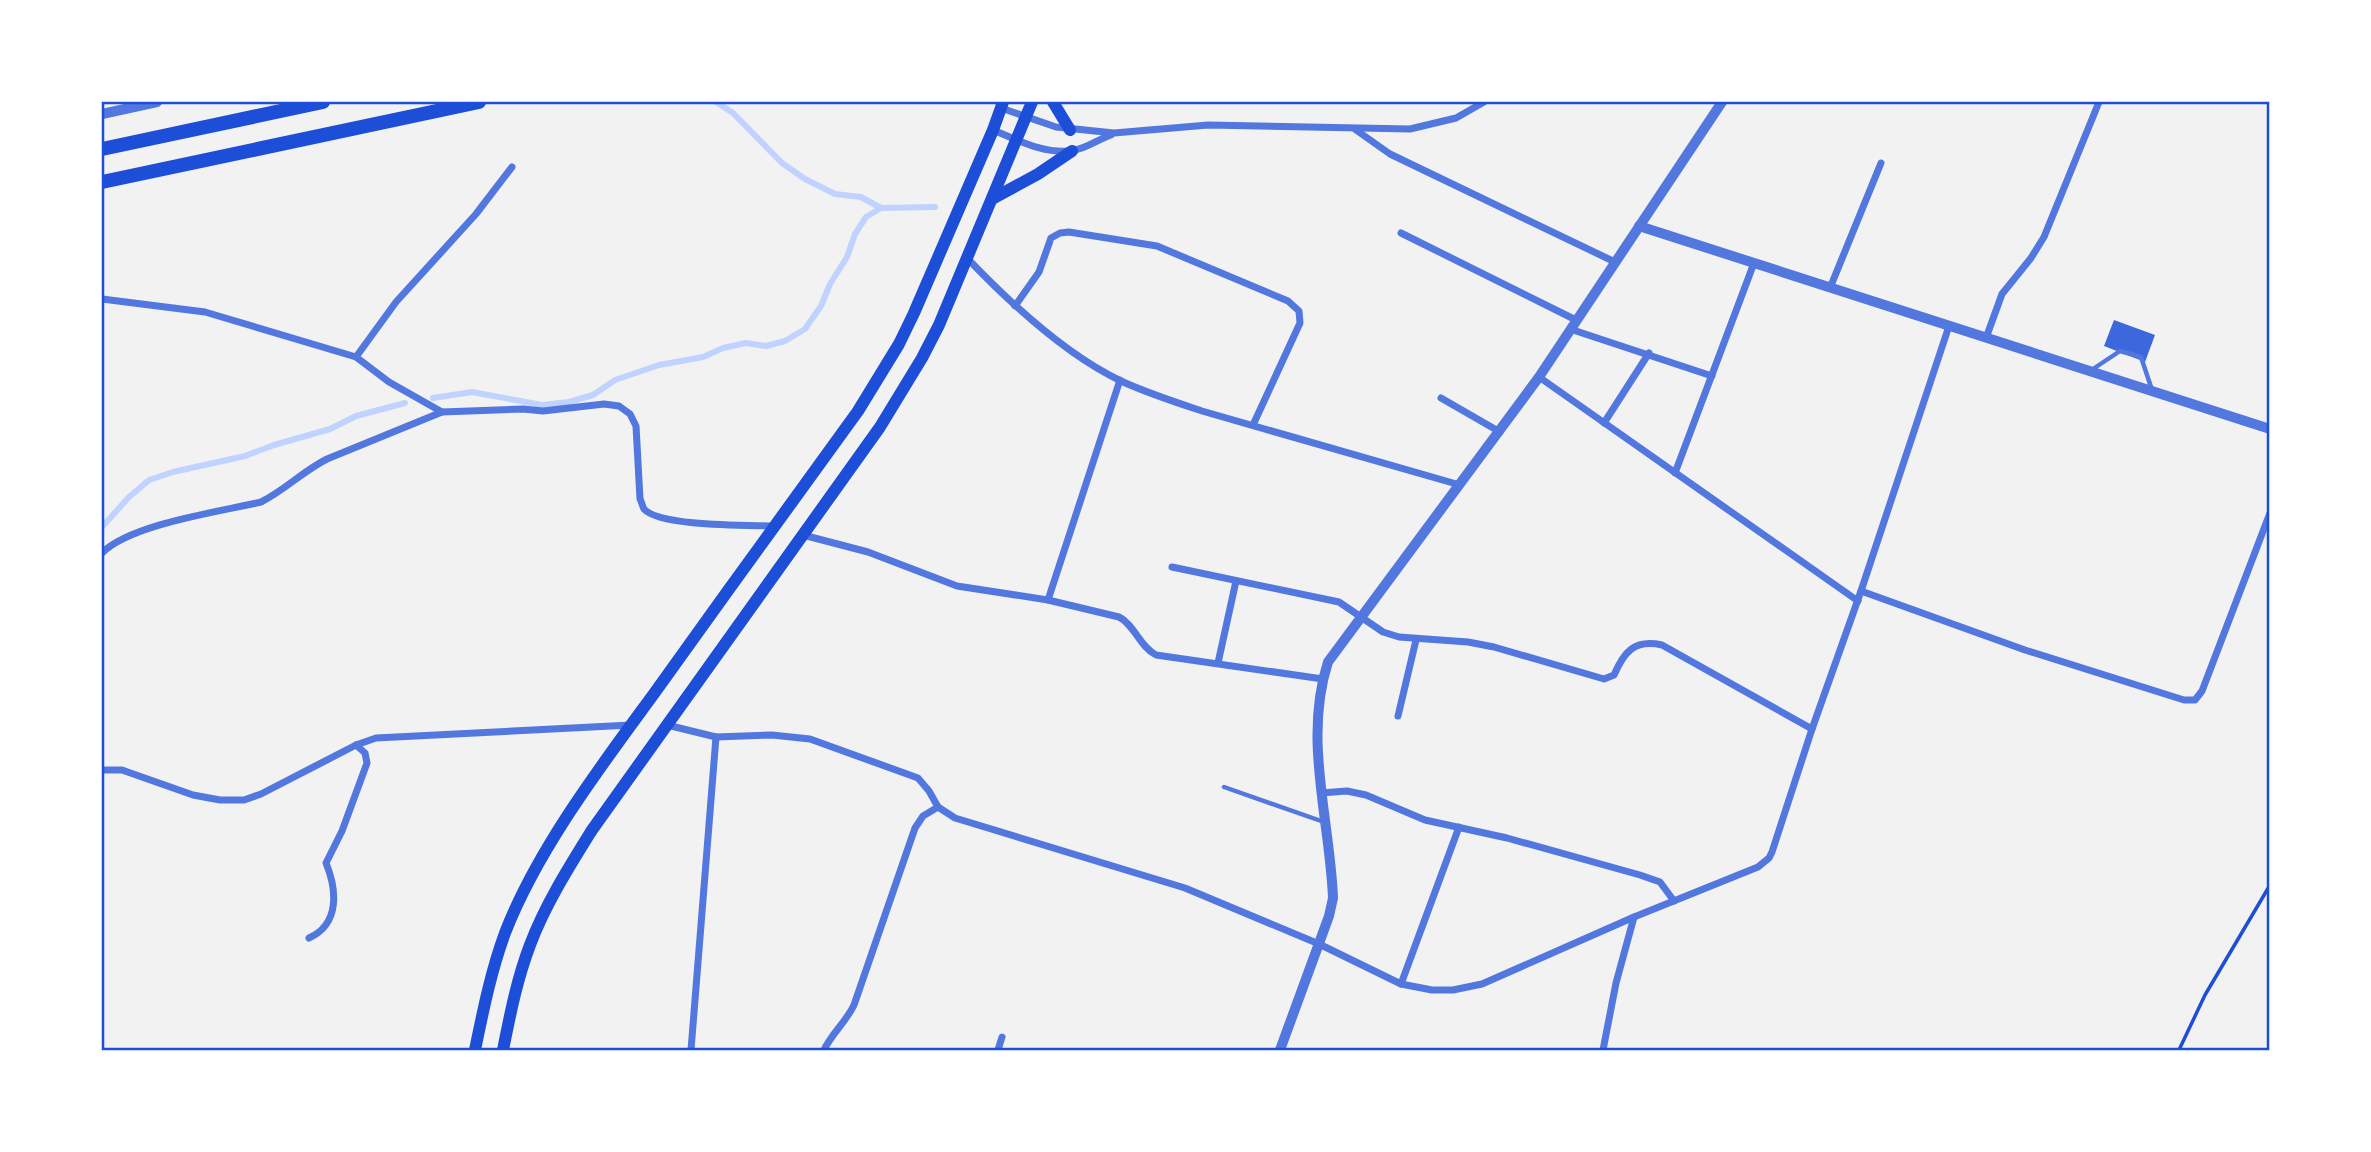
<svg xmlns="http://www.w3.org/2000/svg" width="2371" height="1152" viewBox="0 0 2371 1152" font-family="Arial,sans-serif">
<style>
.lines{fill:none;stroke-linecap:round;stroke-linejoin:round}
.stream{stroke:#bfd3fe;stroke-width:6}
.building{fill:#3d67dc}
.path{stroke:#1d4ed8;stroke-width:3.5}
.service{stroke:#5277de;stroke-width:4.5}
.minor{stroke:#5277de;stroke-width:7}
.tertiary{stroke:#5277de;stroke-width:10}
.secondary{stroke:#1d4ed8;stroke-width:12}
.primary{stroke:#1d4ed8;stroke-width:14}
.neatline{fill:none;stroke:#1d4ed8;stroke-width:2.5}
</style>
<rect width="100%" height="100%" fill="#f2f2f2"/>
<g class="lines">
<!-- stream -->
<g class="stream">
<path d="M716,102L733,113L782,163L805,179L835,194L861,197L881,208L935,207"/>
<path d="M433,398L472,392L542,405L569,402L593,395L615,380L659,365L703,357L723,348L746,343L766,346L785,341L805,329L821,306L830,284L847,257L855,234L866,217L881,208"/>
<path d="M102,527L129,497L149,480L173,472L245,456L274,445L330,429L356,416L405,403"/>
</g>
</g>
<!-- building -->
<path class="building" d="M2114,320L2155,335L2145,362L2104,346Z"/>
<g class="lines">
<!-- path -->
<path class="path" d="M2179,1050L2205,995L2270,885"/>
<!-- service -->
<g class="service">
<path d="M2093,369L2120,351L2141,357L2152,390"/>
<path d="M1224,787L1324,822"/>
</g>
<!-- minor -->
<g class="minor">
<path d="M1001,108L1056,127L1114,133L1208,125L1410,129L1456,118L1484,102"/>
<path d="M993,130C1017,140 1048,156 1075,150C1087,148 1099,139 1111,135"/>
<path d="M1356,130L1390,154L1615,262"/>
<path d="M1401,233L1576,320"/>
<path d="M967,258C1009,302 1066,355 1121,381C1147,393 1175,402 1202,411L1460,485"/>
<path d="M1830,288L1881,163"/>
<path d="M102,299L205,312L356,357L389,382L442,412L523,409L543,411L604,404L619,406L630,414L636,426L640,499C641,500 643,508 644,509C660,527 749,525 775,526"/>
<path d="M1015,306L1039,272L1051,238L1060,233L1069,232L1157,246L1288,301L1299,311L1300,323L1253,425"/>
<path d="M1570,329L1712,376"/>
<path d="M1986,338L2002,294L2031,258L2044,237L2099,102"/>
<path d="M356,357L396,302L476,214L512,167"/>
<path d="M1539,377L1858,601"/>
<path d="M1441,398L1500,432"/>
<path d="M1604,423L1649,353"/>
<path d="M1675,473L1754,263"/>
<path d="M803,535L868,552L957,586L1048,600L1119,617C1135,625 1139,646 1156,655L1323,679"/>
<path d="M102,553C131,524 219,512 261,502C285,490 303,471 327,459L442,412"/>
<path d="M1172,567L1339,602L1383,632L1399,637L1468,642L1494,647L1604,679L1614,675C1624,652 1634,639 1662,645L1812,729"/>
<path d="M1861,591L2025,650L2184,700H2195L2202,691L2270,513"/>
<path d="M1048,600L1120,380"/>
<path d="M1218,663L1236,581"/>
<path d="M1398,716L1416,640"/>
<path d="M667,725L716,737L772,735L810,739L918,778L929,791L938,807L955,818L1185,888L1319,944L1401,984L1432,990H1453L1482,984L1634,917L1758,867L1769,858L1772,852L1812,729L1861,591L1949,326"/>
<path d="M102,770H122L193,795L220,800H244L261,794L356,745L376,738L631,725"/>
<path d="M1321,793L1347,791L1366,795L1425,820L1507,838L1640,875L1660,882L1674,901"/>
<path d="M309,938C340,924 337,890 326,863L342,831L367,763L365,753L356,745"/>
<path d="M1401,984L1459,827"/>
<path d="M691,1050L716,737"/>
<path d="M824,1050C832,1033 846,1022 854,1005L915,828L923,816L938,807"/>
<path d="M998,1050L1002,1037"/>
<path d="M1603,1050L1616,983L1634,917"/>
</g>
<!-- tertiary -->
<g class="tertiary">
<path d="M102,114L157,102"/>
<path d="M1639,226L2270,429"/>
<path d="M1280,1050L1329,916L1333,898C1330,820 1303,739 1328,662L1539,377L1722,102"/>
</g>
<!-- secondary -->
<g class="secondary">
<path d="M1053,102L1070,130"/>
<path d="M992,199L1038,174L1072,151"/>
<path d="M475,1050C483,1011 491,971 505,933C537,850 601,766 653,695C721,600 789,506 858,411L899,344L914,313L993,130L1003,102"/>
<path d="M503,1050C510,1015 517,979 530,945C545,905 569,867 592,830L880,427L922,358L939,325L1032,102"/>
</g>
<!-- primary -->
<g class="primary">
<path d="M102,149L323,102"/>
<path d="M102,182L479,102"/>
</g>
</g>
<!-- border -->
<rect width="2371" height="1152" fill="none" stroke="#ffffff" stroke-width="206"/>
<rect x="103" y="103" width="2165" height="946" class="neatline"/>
</svg>
